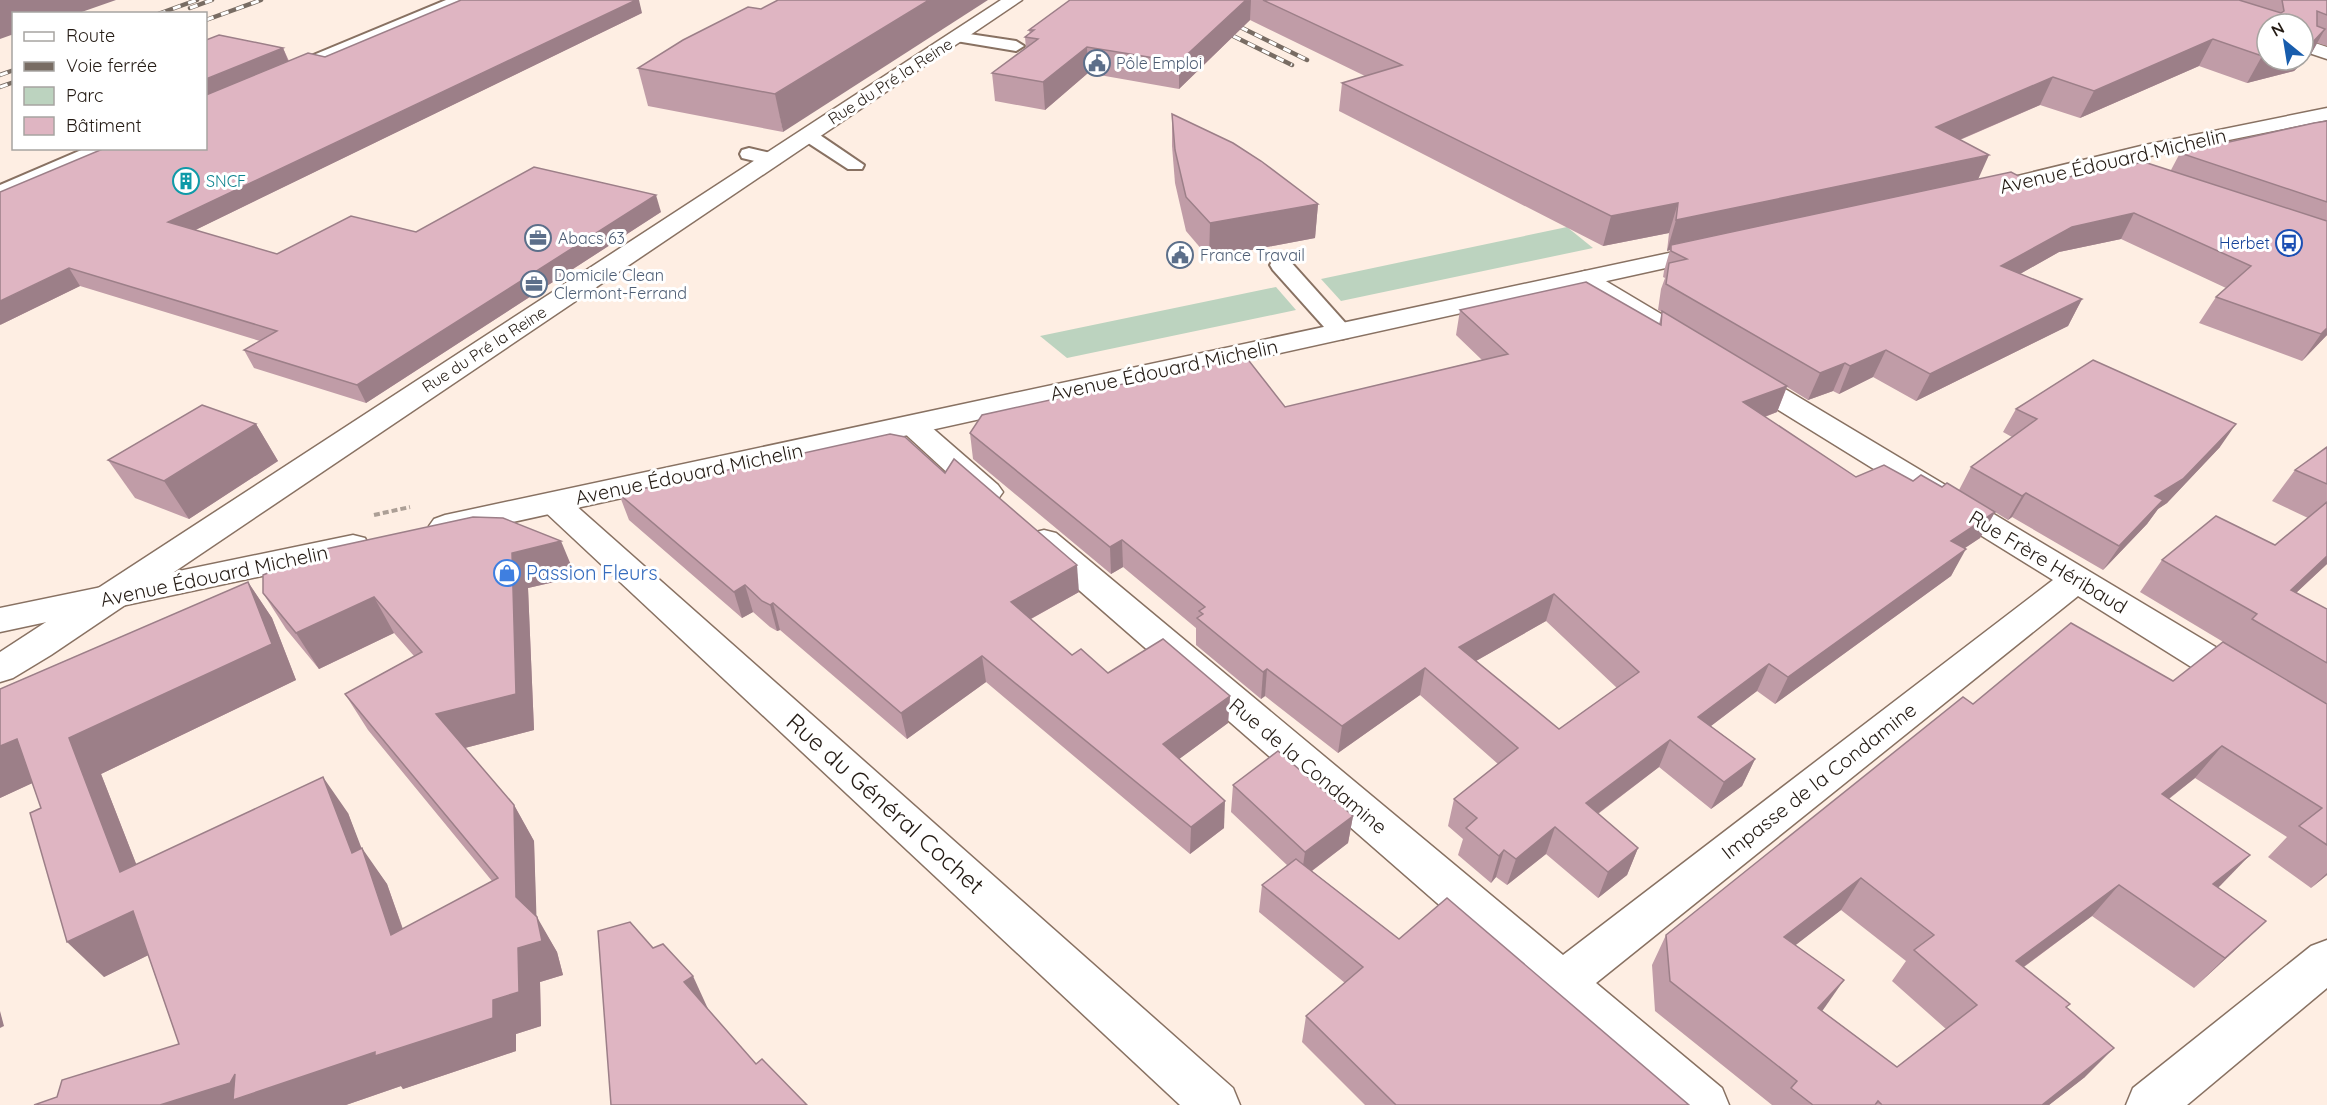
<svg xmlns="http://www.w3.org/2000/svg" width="2327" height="1105" viewBox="0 0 2327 1105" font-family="Quicksand,sans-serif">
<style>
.green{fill:#bcd3bf}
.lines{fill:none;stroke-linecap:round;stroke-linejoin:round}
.lane-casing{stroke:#887162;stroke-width:4}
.street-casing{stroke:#887162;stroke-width:3}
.secondary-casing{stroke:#887162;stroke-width:3}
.primary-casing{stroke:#887162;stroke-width:3}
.path{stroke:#ac9f96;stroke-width:4;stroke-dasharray:6 3;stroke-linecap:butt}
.lane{fill:#fff;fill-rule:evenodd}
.street{fill:#fff;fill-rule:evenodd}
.secondary{fill:#fff;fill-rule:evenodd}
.primary{fill:#fff;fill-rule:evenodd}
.rail-casing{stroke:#786c63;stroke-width:4.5}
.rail{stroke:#fff;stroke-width:3;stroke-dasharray:8;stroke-linecap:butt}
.wall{fill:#c09ca7;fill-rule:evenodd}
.shaded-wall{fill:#9c7f88}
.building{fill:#dfb5c2;stroke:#9c7f88;stroke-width:1.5;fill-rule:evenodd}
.labels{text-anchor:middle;stroke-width:6;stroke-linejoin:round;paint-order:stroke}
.far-service-label{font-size:16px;fill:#4e5e75;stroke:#fff;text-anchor:start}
.far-street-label{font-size:16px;fill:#241b14;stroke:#fff}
.far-culture-label{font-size:16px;fill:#0d838f;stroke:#fff;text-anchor:start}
.far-transit-label{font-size:16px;fill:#164399;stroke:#fff;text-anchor:end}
.street-label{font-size:20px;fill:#241b14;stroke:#fff}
.shop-label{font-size:20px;fill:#366cbe;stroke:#fff;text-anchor:start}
.near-street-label{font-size:24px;fill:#241b14;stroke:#fff}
</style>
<rect width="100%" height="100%" fill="#feeee3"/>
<!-- green -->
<g class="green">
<path d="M1567,227L1593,248L1341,301L1321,279Z"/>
<path d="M1276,287L1296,310L1067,358L1040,336Z"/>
</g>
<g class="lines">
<defs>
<g id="lane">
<path d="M446,0H466L464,3L294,76H282L280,72L282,68Z"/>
<path d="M956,32L1016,41L1024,46L1016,51L950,40L948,37Z"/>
<path d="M808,130L814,131L864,165L862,169H848L802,139L799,135L802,131Z"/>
<path d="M86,148H112L110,152L0,198V185Z"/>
<path d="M749,148L779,155L781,159L779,163L772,165L742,158L740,154L742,150Z"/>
<path d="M1281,259L1289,260L1349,327L1353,332L1349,337L1341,339L1333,337L1273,270L1270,265L1273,260Z"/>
</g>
<g id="street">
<path d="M2303,39L2327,47V59L2303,51Z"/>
<path d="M1585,271L1594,274L1698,336L1701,342L1698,348L1688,350L1678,348L1576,284L1572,279L1576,274Z"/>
<path d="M1745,369L1755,371L2254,670L2259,680L2254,690L2241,694L2228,690L2078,596L1596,983L1722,1088L1729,1105H1668L1032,549L1028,541L1032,533L1044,530L1056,533L1563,955L2053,580L1735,383L1731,377L1735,371Z"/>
<path d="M912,416L922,419L998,485L1003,492L998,499L987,502L976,499L902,431L897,425L902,419Z"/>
<path d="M554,493L565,496L1233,1088L1240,1105H1180L543,510L538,503L543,496Z"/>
<path d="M2327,940V988L2187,1105H2126L2133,1088L2311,946Z"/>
</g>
<path id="secondary" d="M1001,0H1022L51,655L13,678L0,682V652Z"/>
<g id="primary">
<path d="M2327,108V120L2145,157L1984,198L1976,196L1973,191L1976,186L2145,145Z"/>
<path d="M1711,244L1720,246L1723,251L1720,256L445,537L434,533L429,526L434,519L445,515Z"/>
<path d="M353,535L365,538L369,546L365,554L0,632V608Z"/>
</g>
</defs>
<!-- lane casing -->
<use href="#lane" class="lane-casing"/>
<!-- street casing -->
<use href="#street" class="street-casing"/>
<!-- secondary casing -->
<use href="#secondary" class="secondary-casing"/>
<!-- primary casing -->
<use href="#primary" class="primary-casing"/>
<!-- path -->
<path class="path" d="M374,515L410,507"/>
<!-- lane -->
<use href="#lane" class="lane"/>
<!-- street -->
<use href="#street" class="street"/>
<!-- secondary -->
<use href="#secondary" class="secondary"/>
<!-- primary -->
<use href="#primary" class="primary"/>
<defs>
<g id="rail">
<path d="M190,8L212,0"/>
<path d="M158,14L197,0"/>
<path d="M206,20L261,0"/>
<path d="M1226,20L1307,60"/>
<path d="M1219,29L1292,65"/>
<path d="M0,75L14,70"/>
<path d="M0,87L14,82"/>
</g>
</defs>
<!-- rail casing -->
<use href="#rail" class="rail-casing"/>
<!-- rail -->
<use href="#rail" class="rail"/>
</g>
<!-- wall -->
<g class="wall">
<path d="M1070,0H2327V46L2317,43L2310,56L2294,71L2247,83L2199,66L2080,118L2040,105L1960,140L1978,179L2034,184L2171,170L2180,153L2327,121V335L2302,361L2199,323L2216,297L2226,288L2121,239L2059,252L2020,274L2082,299L2068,326L1916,401L1873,377L1839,394L1833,391L1808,400L1787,387L1777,412L1765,417L1856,477L1913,481L1959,490L1971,467L2012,437L2003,432L2016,409L2220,447L2167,503L2158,509L2147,524L2103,570L2012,517L2008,520L1995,512L1980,538L1965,548L1951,576L1775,704L1757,691L1711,726L1755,759L1742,786L1711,809L1659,767L1598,814L1638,848L1627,875L1598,898L1546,854L1507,885L1496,877L1491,883L1458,855L1463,839L1448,826L1454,799L1498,764L1420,695L1338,753L1265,696L1261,699L1196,645V628L1123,567L1111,574L973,459L970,433L1285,407L1482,360L1456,335L1460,310L1659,324L1662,312L1658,310L1661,289L1665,278L1663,277L1664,271L1670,250L1667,251L1669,233L1603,246L1339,111L1342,83L1365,76L1250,20L1179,89L1088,73L1045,110L995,101L992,73L1026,49L1025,37L1030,34L1029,30ZM1546,621L1617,688L1559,729L1476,661Z"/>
<path d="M761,9L783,132L648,106L638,68Z"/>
<path d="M642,13L195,230L277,254L416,232L661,212L366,403L254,368L244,350L260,341L80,286L0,325L206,148L283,48L289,61Z"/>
<path d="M1172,114L1318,204L1315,238L1209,258L1186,231L1175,183L1172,146Z"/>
<path d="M256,424L278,461L189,519L135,498L108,460Z"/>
<path d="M2327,447V564L2296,593L2327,609V875L2311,888L2268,857L2287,837L2195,778L2169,799L2218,887L2234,951L2194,988L2092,916L2024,967L2066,1007L2085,1077L2049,1105H1772L1655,1011L1652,965L1666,935L1973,704L2173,681L2230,646L2140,592L2162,560L2275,545L2308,518L2272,501L2295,470ZM1841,910L1906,961L1892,981L1946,1029L1897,1067L1822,1011L1795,945Z"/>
<path d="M619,494L1079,592L1031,619L1072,655L1108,673L1230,696L1228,723L1179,759L1224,828L1190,854L986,682L907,739L780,630L777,631L770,627L753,612L742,618L629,520Z"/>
<path d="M576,577L528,588L534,730L465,748L514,805L534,841L536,917L557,952L563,975L540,982L541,1026L516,1034V1051L403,1089L401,1086L346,1105H34L57,1097L179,1044L148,955L104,977L32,783L0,798V689L248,582L272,618L296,680L101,774L136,864L348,813L361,849L387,884L403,929L492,881L368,730L345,694L414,656L394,633L319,669L286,629L263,593Z"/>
<path d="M1233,785L1353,816L1348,843L1312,871L1399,939L1689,1105H1365L1302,1042L1306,1016L1345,983L1259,912L1262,885L1288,866L1231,812Z"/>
</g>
<!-- shaded-wall -->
<g class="shaded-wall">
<path d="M0,0H116L76,14H14V34L0,39Z"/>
<path d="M636,0H639L642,13L177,239L168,222Z"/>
<path d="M929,0H988L783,132L775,94Z"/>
<path d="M1246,0H1251L1250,20L1179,89V62Z"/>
<path d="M2325,29L2310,56L2294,71L2247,83L2262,56L2267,55V60H2303V46Z"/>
<path d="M2213,39L2199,66L2080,118L2094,91Z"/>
<path d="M1087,47L1088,73L1045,110L1043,82Z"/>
<path d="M283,48L289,63L206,98V79Z"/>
<path d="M2053,77L2040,105L1924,155L1936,127Z"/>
<path d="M1989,155L1976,184L1671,245L1670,250L1667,251L1676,220Z"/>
<path d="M656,195L661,212L366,403L357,385Z"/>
<path d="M1678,203L1669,233L1603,246L1611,216Z"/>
<path d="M1318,204L1315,238L1209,258L1210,223Z"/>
<path d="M2134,213L2121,239L2059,252L1988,292L2001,266L2072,227Z"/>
<path d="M69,268L80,286L0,325V301Z"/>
<path d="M2082,299L2068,326L1916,401L1930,374Z"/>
<path d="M2327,328V335L2302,361L2321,334Z"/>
<path d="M1886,350L1873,377L1839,394L1850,366Z"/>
<path d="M1845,363L1833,391L1808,400L1820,373Z"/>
<path d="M1787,386L1777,412L1734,428L1743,402Z"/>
<path d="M256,424L278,461L189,519L164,481Z"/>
<path d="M2236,424L2220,447L2167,503L2158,509L2147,524L2103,570L2155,496Z"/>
<path d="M2026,493L2012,517L2008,520L2022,496Z"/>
<path d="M1995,512L1980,538L1936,567L1951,541Z"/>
<path d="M1122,540L1123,567L1111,574L1110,547Z"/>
<path d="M561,541L576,577L528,588L534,730L457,750L436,714L512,553Z"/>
<path d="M1966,549L1951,576L1775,704L1788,677Z"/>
<path d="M2327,556V564L2265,622L2291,590Z"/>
<path d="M1077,565L1079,592L1014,628L1011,602Z"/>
<path d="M248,582L272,618L296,680L101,774L153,907L120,872L69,738Z"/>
<path d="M745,585L753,612L742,618L734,592Z"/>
<path d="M1554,594L1546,621L1453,674L1459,647Z"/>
<path d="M374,597L394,633L319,669L296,633Z"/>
<path d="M773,603L780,630L777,631L770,605Z"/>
<path d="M982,656L986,682L907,739L901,713Z"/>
<path d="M1769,664L1757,691L1687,744L1698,717Z"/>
<path d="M1425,668L1420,695L1338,753L1342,726Z"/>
<path d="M1267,669L1265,696L1261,699L1263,672Z"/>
<path d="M1230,696L1228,723L1163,771V744Z"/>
<path d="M17,739L50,775L0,798V746Z"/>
<path d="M1670,740L1659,767L1576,830L1586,803Z"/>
<path d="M2222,746L2195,778L2135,825L2162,794Z"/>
<path d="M1755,759L1742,786L1711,809L1724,782Z"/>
<path d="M323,777L348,813L365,857L362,848L387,884L417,970L391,935L352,853Z"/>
<path d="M1225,801L1224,828L1190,854L1191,827Z"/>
<path d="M514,805L534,841L537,932L516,897Z"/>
<path d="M1353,816L1348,843L1301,879L1305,852Z"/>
<path d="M1555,827L1546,854L1507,885L1516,859Z"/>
<path d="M1638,848L1627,875L1598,898L1608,872Z"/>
<path d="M1504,850L1496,877L1491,883L1499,856Z"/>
<path d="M2250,855L2220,886L2183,915L2213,884Z"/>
<path d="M2327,873V875L2311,888Z"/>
<path d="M1861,878L1841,910L1766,968L1784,937Z"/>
<path d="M2119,885L2092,916L1991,991L2016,961Z"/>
<path d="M133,911L167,946L104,977L67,942Z"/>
<path d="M537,917L557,952L563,975L540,982L541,1026L516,1034V1051L403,1089L401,1086L346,1105H160L235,1074L493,1000L518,948Z"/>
<path d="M2266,921L2234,951L2194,988L2225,958Z"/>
<path d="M693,976L709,1011L684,982Z"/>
<path d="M1844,980L1823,1010L1798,1038L1818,1008Z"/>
<path d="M0,1011L4,1026L0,1028Z"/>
<path d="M2114,1048L2085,1077L2049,1105H2042Z"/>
</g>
<!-- building -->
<g class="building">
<path d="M461,0H636L168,222L277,254L351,216L416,232L534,167L656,195L357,385L244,350L277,331L69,268L0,301V192L105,148H206V95L308,53L325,57Z"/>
<path d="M778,0H929L775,94L638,68L683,40L748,7L761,9Z"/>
<path d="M1070,0H1246L1179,62L1087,47L1043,82L992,73L1038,39L1025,37L1034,30H1029Z"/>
<path d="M1263,0H2239L2281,13L2284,11L2282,0H2327V15L2317,11V26L2325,29L2310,45L2303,46V24H2267V55L2262,56L2213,39L2094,91L2053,77L1936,127L1989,155L1676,220L1678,203L1611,216L1342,83L1402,65Z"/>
<path d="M219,35L283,48L206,79V40Z"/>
<path d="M1172,114L1233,143L1261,161L1318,204L1210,223L1186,197L1175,150Z"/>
<path d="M2327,121V202L2180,153L2314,123Z"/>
<path d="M2144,162L2327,221V328L2321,334L2216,297L2251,266L2134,213L2072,227L2001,266L2082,299L1930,374L1886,350L1850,366L1845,363L1820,373L1666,284L1669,263L1687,259L1671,251V245L2011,172L2034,184Z"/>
<path d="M1586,282L1661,325L1662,311L1787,386L1743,402L1856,477L1884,465L1913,481L1921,475L1942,487L1947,483L1995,512L1951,541L1966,549L1788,677L1769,664L1698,717L1755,759L1724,782L1670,740L1586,803L1638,848L1608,872L1555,827L1516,859L1504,850L1499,856L1466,828L1477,818L1454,799L1518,748L1425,668L1342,726L1267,669L1263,672L1197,618L1203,614L1199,611L1205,607L1122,540L1110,547L970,433L982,415L1246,357L1285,407L1508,354L1460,310ZM1554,594L1639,672L1559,729L1459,647Z"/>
<path d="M2093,360L2236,424L2183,479L2155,496L2163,500L2119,546L2026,493L2022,496L1971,467L2037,419L2016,409Z"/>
<path d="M202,405L256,424L164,481L108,460Z"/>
<path d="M890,434L905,437L945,473L954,459L1077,565L1011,602L1072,655L1081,649L1108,673L1163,639L1230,696L1163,744L1225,801L1191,827L982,656L901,713L773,603L770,605L762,601L745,585L734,592L619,494Z"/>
<path d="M2327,447V484L2295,470Z"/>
<path d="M2327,502V556L2291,590L2327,609V663L2252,619L2257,614L2162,560L2216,516L2275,545Z"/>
<path d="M473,517L503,518L561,541L512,553L516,694L436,714L514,805L516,897L537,917L542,941L518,948L519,992L493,1000V1018L375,1056V1052L233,1100L235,1074L230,1083L160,1105H34L57,1097L62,1080L179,1044L133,911L67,942L30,813L41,808L17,739L0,746V689L248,582L272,644L69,738L120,872L323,777L352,853L362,848L391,935L498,878L345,694L422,652L374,597L296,633L263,593V575L321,550Z"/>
<path d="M2071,623L2173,681L2223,642L2327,704V845L2299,826L2322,808L2222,746L2162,794L2250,855L2213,884L2266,921L2225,958L2119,885L2016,961L2070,1004L2066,1007L2114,1048L2042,1105H1882L1878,1101L1875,1105H1813L1791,1088L1797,1081L1670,981L1666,935L1963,697L1973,704ZM1861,878L1934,935L1914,950L1977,1005L1897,1067L1818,1008L1844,980L1784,937Z"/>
<path d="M1278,751L1353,816L1305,852L1233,785Z"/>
<path d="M1296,859L1399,939L1447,898L1689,1105H1396L1306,1016L1363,967L1262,885Z"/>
<path d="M630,922L653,948L663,944L693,976L684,982L756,1064L762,1059L807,1105H611L598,931Z"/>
</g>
<!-- icons -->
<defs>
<symbol id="civic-ring" viewBox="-11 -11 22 22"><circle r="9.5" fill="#fff" stroke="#5c6f8a" stroke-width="1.5"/><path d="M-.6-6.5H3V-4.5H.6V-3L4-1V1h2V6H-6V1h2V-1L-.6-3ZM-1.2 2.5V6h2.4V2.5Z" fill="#5c6f8a"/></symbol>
<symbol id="building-ring" viewBox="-11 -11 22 22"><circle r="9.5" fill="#fff" stroke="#0f9aa8" stroke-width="1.5"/><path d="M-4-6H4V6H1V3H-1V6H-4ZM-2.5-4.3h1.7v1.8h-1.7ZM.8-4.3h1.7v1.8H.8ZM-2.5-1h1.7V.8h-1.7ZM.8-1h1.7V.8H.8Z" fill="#0f9aa8"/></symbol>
<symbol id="office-ring" viewBox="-11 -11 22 22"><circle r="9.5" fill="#fff" stroke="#5c6f8a" stroke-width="1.5"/><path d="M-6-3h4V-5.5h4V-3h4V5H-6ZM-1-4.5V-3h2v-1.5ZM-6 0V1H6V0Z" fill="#5c6f8a"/></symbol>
<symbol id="bus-ring" viewBox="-11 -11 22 22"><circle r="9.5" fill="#fff" stroke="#1a4fb4" stroke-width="1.5"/><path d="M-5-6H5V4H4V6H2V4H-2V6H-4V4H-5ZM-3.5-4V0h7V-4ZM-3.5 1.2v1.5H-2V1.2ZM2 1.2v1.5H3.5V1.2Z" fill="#1a4fb4"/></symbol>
<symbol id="shop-ring" viewBox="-11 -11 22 22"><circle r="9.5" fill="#fff" stroke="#3f7fe0" stroke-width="1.5"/><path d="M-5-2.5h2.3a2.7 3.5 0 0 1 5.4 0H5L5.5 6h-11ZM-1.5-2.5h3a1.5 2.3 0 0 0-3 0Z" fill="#3f7fe0"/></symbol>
</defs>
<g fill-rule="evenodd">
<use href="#civic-ring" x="1082" y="48" width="30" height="30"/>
<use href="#building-ring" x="171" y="166" width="30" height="30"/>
<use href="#office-ring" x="523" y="223" width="30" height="30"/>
<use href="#bus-ring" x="2274" y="228" width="30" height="30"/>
<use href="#civic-ring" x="1165" y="240" width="30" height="30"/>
<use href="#office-ring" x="519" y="269" width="30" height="30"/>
<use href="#shop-ring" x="492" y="558" width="30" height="30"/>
</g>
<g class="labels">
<!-- far-service labels -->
<g class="far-service-label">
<text x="1116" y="69">Pôle Emploi</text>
<text x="558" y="244">Abacs 63</text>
<text x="1200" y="261">France Travail</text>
<text x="554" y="281">Domicile Clean<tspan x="554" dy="18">Clermont-Ferrand</tspan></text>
</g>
<!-- far-street labels -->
<g class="far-street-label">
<text transform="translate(890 81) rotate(-33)" y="6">Rue du Pré la Reine</text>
<text transform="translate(484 349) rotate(-33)" y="6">Rue du Pré la Reine</text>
</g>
<!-- far-culture labels -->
<g class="far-culture-label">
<text x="206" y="187">SNCF</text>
</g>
<!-- far-transit labels -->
<g class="far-transit-label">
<text x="2270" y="249">Herbet</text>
</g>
<!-- street labels -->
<g class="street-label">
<text transform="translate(2113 161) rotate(-13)" y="7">Avenue Édouard Michelin</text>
<text transform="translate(1164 370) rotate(-12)" y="7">Avenue Édouard Michelin</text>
<text transform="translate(689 474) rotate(-12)" y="7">Avenue Édouard Michelin</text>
<text transform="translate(2048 562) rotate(31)" y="7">Rue Frère Héribaud</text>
<text transform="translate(214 576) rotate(-12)" y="7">Avenue Édouard Michelin</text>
<text transform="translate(1308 766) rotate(40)" y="7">Rue de la Condamine</text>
<text transform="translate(1819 781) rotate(-38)" y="7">Impasse de la Condamine</text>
</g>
<!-- shop labels -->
<g class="shop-label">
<text x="526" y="580">Passion Fleurs</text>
</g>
<!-- near-street labels -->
<g class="near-street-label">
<text transform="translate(885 804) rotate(42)" y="8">Rue du Général Cochet</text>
</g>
</g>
<!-- legend -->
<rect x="12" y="12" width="195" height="138" fill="#ffffff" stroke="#a7a4a1" stroke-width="1.5"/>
<rect x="24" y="32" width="30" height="9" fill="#ffffff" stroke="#a7a4a1" stroke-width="1.5"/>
<text x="66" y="42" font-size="18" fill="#241b14">Route</text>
<rect x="24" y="62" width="30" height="9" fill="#786c63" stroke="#a7a4a1" stroke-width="1.5"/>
<text x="66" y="72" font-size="18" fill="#241b14">Voie ferrée</text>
<rect x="24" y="87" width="30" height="18" fill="#bcd3bf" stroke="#a7a4a1" stroke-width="1.5"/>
<text x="66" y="102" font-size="18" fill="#241b14">Parc</text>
<rect x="24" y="117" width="30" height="18" fill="#dfb5c2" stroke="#a7a4a1" stroke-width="1.5"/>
<text x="66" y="132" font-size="18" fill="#241b14">Bâtiment</text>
<!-- north arrow -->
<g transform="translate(2285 42) rotate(330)"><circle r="28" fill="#ffffff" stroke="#a7a4a1" stroke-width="1.5"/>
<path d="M0-4.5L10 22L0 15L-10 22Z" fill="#185dad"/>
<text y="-9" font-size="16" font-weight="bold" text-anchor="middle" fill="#241b14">N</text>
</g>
</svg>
